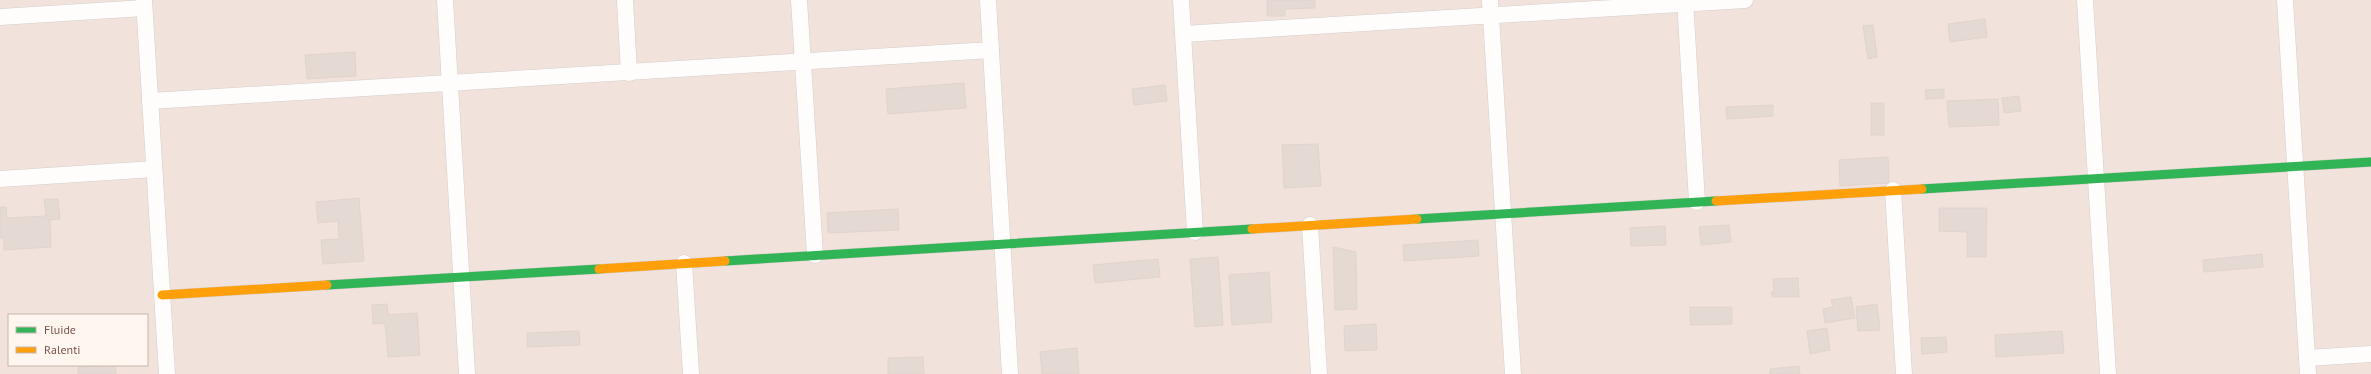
<svg xmlns="http://www.w3.org/2000/svg" width="2371" height="374" viewBox="0 0 2371 374" font-family="'PT Sans',sans-serif">
<style>
.residential{fill:#f1e3db;fill-rule:evenodd}
.building{fill:#e5d9d4;stroke:#e1d4cf}
.lines{fill:none;stroke-linecap:round;stroke-linejoin:round}
.street-casing{stroke:#d6cdca;stroke-width:17}
.fast-casing{stroke:#d8cdc9;stroke-width:10}
.slow-casing{stroke:#d8cdc9;stroke-width:10}
.street{stroke:#fefdfc;stroke-width:16}
.fast{stroke:#30b455;stroke-width:9}
.slow{stroke:#ff9f0a;stroke-width:9}
</style>
<rect width="100%" height="100%" fill="#f8f2ed"/>
<!-- residential -->
<path class="residential" d="M0,0H2371V374H0ZM9,315H147V365H9Z"/>
<!-- building -->
<g class="building">
<path d="M1267,0H1315V8L1285,9V16H1267Z"/>
<path d="M1985,19L1987,37L1950,42L1948,24Z"/>
<path d="M1873,25L1877,57L1868,59L1863,26Z"/>
<path d="M355,52L356,76L307,79L305,55Z"/>
<path d="M964,83L966,108L888,114L886,89Z"/>
<path d="M1165,85L1167,101L1134,105L1132,89Z"/>
<path d="M1944,89V98L1926,99L1925,90Z"/>
<path d="M2019,96L2021,111L2004,113L2002,98Z"/>
<path d="M1998,99L1999,125L1949,127L1947,101Z"/>
<rect x="1871" y="103" width="13" height="32"/>
<path d="M1773,105V116L1727,119L1726,107Z"/>
<path d="M1318,144L1321,186L1284,188L1282,145Z"/>
<path d="M1888,157L1889,183L1840,186L1839,160Z"/>
<path d="M359,198L364,261L323,264L321,240L339,239L338,221L318,223L316,202Z"/>
<path d="M44,199H58L60,219L50,220L51,247L4,250V238H0V207H6L7,218L46,216Z"/>
<path d="M1939,208H1987L1986,257H1967V232L1939,231Z"/>
<path d="M898,209L899,230L828,233L827,213Z"/>
<path d="M1729,225L1731,242L1701,245L1699,227Z"/>
<path d="M1665,226L1666,245L1631,246L1630,228Z"/>
<path d="M1478,240L1479,256L1404,261L1403,245Z"/>
<path d="M1333,247L1356,252L1357,309L1335,310Z"/>
<path d="M2262,254L2263,267L2204,272L2203,260Z"/>
<path d="M1218,257L1223,325L1195,327L1190,259Z"/>
<path d="M1158,259L1160,277L1095,283L1093,265Z"/>
<path d="M1269,272L1272,322L1232,325L1229,275Z"/>
<path d="M1798,278L1799,297H1772L1771,292H1774L1773,279Z"/>
<path d="M1851,297L1855,318L1825,323L1823,309L1833,307L1831,300Z"/>
<path d="M387,304L388,315L417,313L420,355L388,357L385,323L373,324L372,305Z"/>
<path d="M1877,304L1880,330L1858,331L1856,307Z"/>
<path d="M1690,307H1732V324L1690,325Z"/>
<path d="M1376,324L1377,350L1345,351L1344,326Z"/>
<path d="M1827,328L1830,350L1810,354L1807,331Z"/>
<path d="M579,331L580,345L527,347V333Z"/>
<path d="M2062,331L2064,353L1996,357L1995,335Z"/>
<path d="M1946,337L1947,352L1922,354L1921,338Z"/>
<path d="M1077,348L1079,374H1042L1040,352Z"/>
<path d="M923,357L924,374H888V358Z"/>
<path d="M115,365L116,374H78V367Z"/>
<path d="M1799,366L1800,374H1770V369Z"/>
</g>
<g class="lines">
<defs>
<g id="street">
<path d="M144,0L167,374"/>
<path d="M445,0L467,374"/>
<path d="M625,0L629,73"/>
<path d="M799,0L815,255"/>
<path d="M988,0L1010,374"/>
<path d="M1181,0L1195,232"/>
<path d="M1490,0L1513,374"/>
<path d="M1685,0L1697,202"/>
<path d="M2085,0L2108,374"/>
<path d="M2285,0L2308,374"/>
<path d="M0,17L144,8"/>
<path d="M1183,34L1745,0"/>
<path d="M150,101L991,50"/>
<path d="M0,179L154,169"/>
<path d="M1893,190L1904,374"/>
<path d="M1310,225L1319,374"/>
<path d="M684,263L691,374"/>
<path d="M2307,358L2371,354"/>
</g>
<g id="fast">
<path d="M1922,189L2371,162"/>
<path d="M1417,219L1716,201"/>
<path d="M725,261L1252,229"/>
<path d="M327,285L599,269"/>
</g>
<g id="slow">
<path d="M1716,201L1922,189"/>
<path d="M1252,229L1417,219"/>
<path d="M599,269L725,261"/>
<path d="M162,295L327,285"/>
</g>
</defs>
<!-- street casing -->
<use href="#street" class="street-casing"/>
<!-- fast casing -->
<use href="#fast" class="fast-casing"/>
<!-- slow casing -->
<use href="#slow" class="slow-casing"/>
<!-- street -->
<use href="#street" class="street"/>
<!-- fast -->
<use href="#fast" class="fast"/>
<!-- slow -->
<use href="#slow" class="slow"/>
</g>
<!-- legend -->
<rect x="8" y="314" width="140" height="52" fill="#fff6ef" stroke="#c9b5ae"/>
<rect x="16" y="327" width="20" height="6" fill="#30b455" stroke="#c9b5ae"/>
<text x="44" y="334" font-size="12" fill="#77544c">Fluide</text>
<rect x="16" y="347" width="20" height="6" fill="#ff9f0a" stroke="#c9b5ae"/>
<text x="44" y="354" font-size="12" fill="#77544c">Ralenti</text>
</svg>
